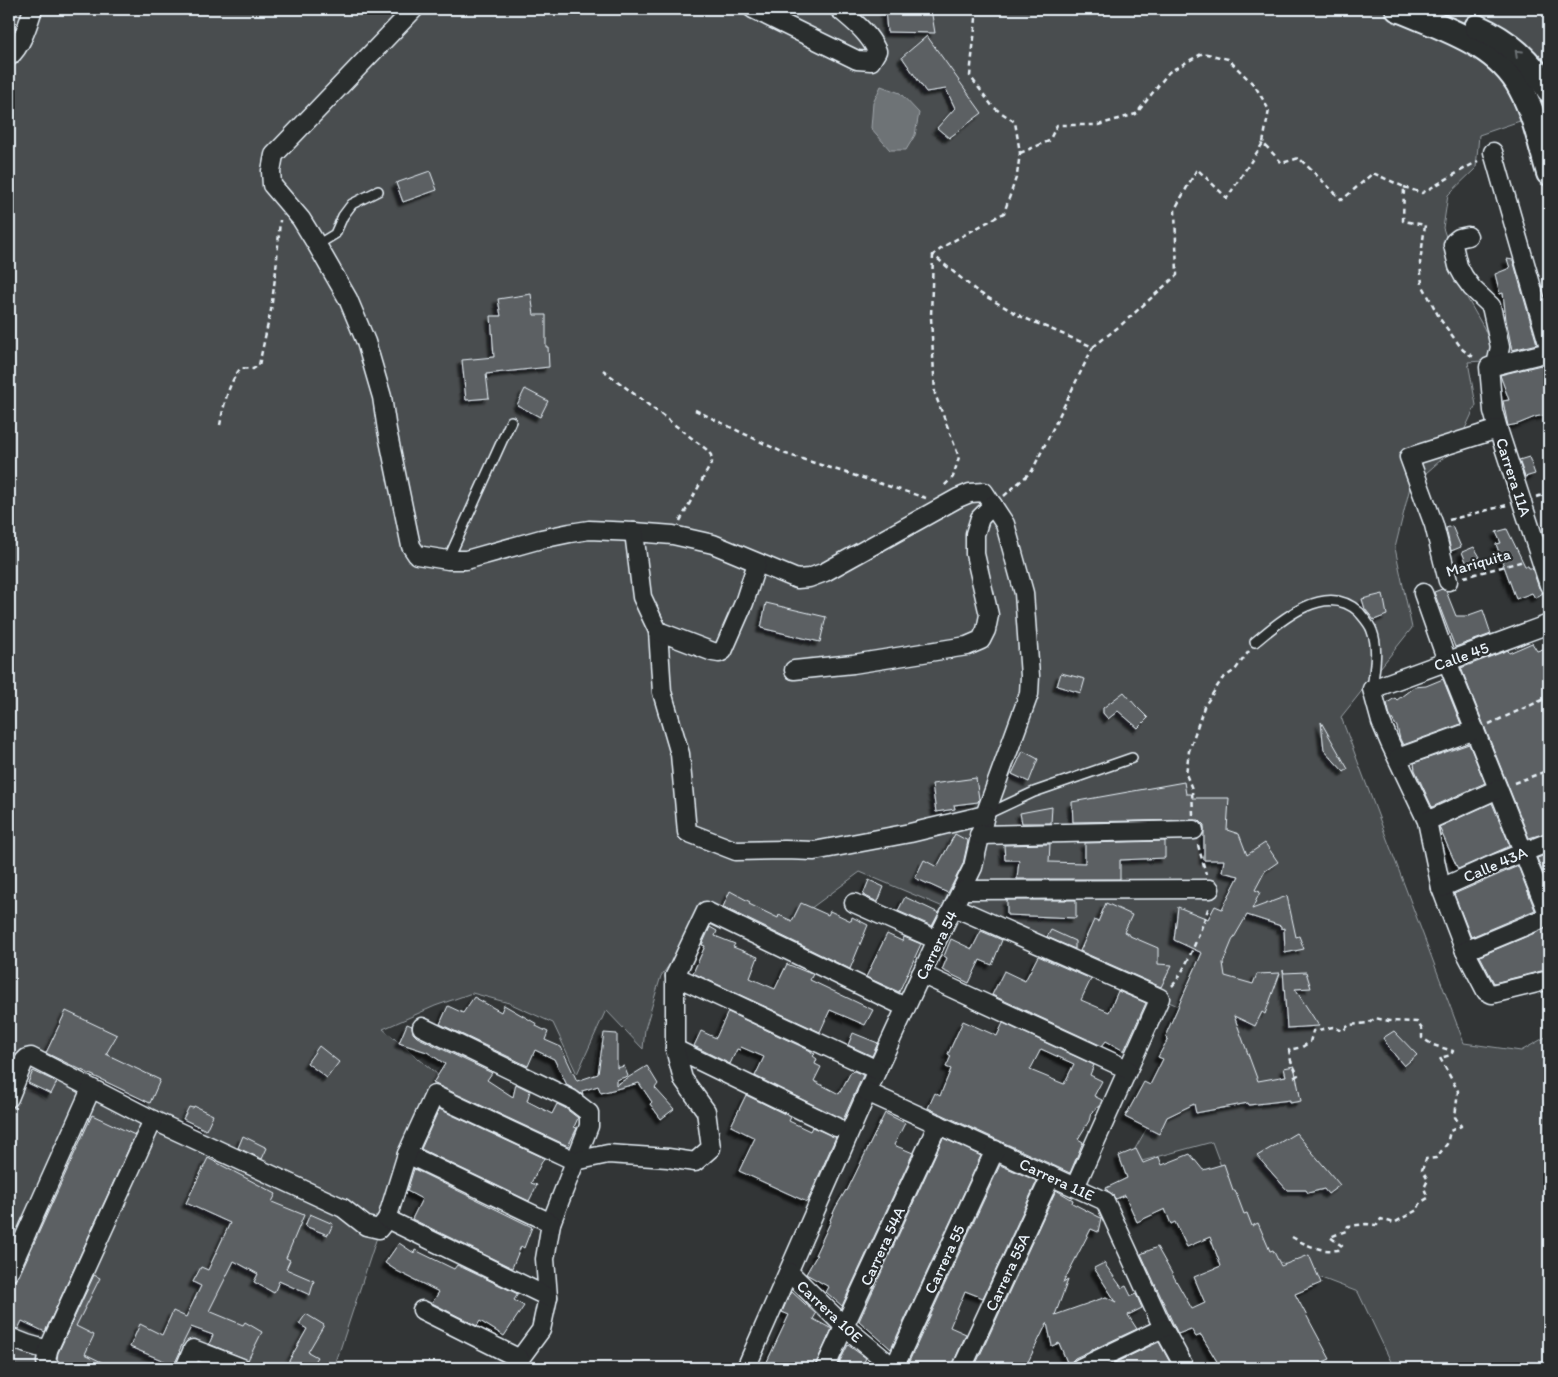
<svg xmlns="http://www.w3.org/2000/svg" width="1558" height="1377" viewBox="0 0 1558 1377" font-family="Itim,sans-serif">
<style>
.green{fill:#494d4f;stroke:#989fa4}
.water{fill:#6e7376;stroke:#9fa5aa}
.building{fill:#5c6063;stroke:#e8f1f8;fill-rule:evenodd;filter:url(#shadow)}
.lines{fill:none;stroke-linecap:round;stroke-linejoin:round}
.lane-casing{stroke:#e8f1f8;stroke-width:12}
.street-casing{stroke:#e8f1f8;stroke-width:21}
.secondary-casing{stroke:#e8f1f8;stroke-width:28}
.path{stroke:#e8f1f8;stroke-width:2.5;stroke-dasharray:5 4;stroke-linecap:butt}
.lane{stroke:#2a2d2e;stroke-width:9}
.street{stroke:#2a2d2e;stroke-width:18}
.secondary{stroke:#2a2d2e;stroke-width:24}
.oneway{stroke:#6c7275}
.labels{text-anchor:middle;stroke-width:4.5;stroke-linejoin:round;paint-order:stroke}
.street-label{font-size:16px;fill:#e8f1f8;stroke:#2a2d2e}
</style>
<defs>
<filter id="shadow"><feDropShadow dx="-4.5" dy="4.5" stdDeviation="1" flood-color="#0009"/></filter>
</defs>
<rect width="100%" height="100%" fill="#323536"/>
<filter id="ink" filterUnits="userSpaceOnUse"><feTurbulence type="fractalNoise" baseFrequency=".02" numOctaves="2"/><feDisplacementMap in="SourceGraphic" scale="10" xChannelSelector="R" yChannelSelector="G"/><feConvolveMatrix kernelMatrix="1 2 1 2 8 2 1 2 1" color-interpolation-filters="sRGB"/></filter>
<g filter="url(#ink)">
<!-- green -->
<path class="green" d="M9,9H1549V111L1479,135L1476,168L1448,195L1443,228L1467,298L1484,328L1497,360L1468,362L1476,405L1457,446L1410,487L1395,548L1412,628L1341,717L1464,1043L1521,1051L1549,1035V1358L1533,1368H1394L1358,1292L1253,1252L1212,1142L1142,1161L1124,1168L1159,1107L1183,1008L860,872L795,920L705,917L661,976L645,1029L643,1049L606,1010L577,1074L553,1023L509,1003L472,993L435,1006L383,1029L437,1074L378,1234L334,1368H9Z"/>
<!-- water -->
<path class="water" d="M881,86L900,93L919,113L915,135L906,150H890L871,128L873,103Z"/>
<!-- building -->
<g class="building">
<path d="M885,9H931L935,33L887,32Z"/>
<path d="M927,36L982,113L949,138L937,128L955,108L946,89L926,92L902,57Z"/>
<path d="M430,171L437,190L403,202L396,183Z"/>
<path d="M1507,259L1513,260L1537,344L1512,350L1506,320L1503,293L1500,294L1495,274L1510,268Z"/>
<path d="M531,294L534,315H546V347H548L549,367L486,374L489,398L466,400L462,360L494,357L491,316H501L498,299Z"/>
<path d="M1541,365L1549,382V414L1535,417L1518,424L1508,426L1503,401L1509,400L1500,375Z"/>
<path d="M525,389L548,401L540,417L517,405Z"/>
<path d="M1529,457L1535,474L1525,477L1519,460Z"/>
<path d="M1452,526L1461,547L1451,551L1446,528Z"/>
<path d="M1507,529L1525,566H1528L1529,568H1532L1539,588L1543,593L1535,598L1532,593L1516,599L1496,544L1501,543L1496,532Z"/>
<path d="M1474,547L1480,557L1467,564L1462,552Z"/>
<path d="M1442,589L1446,591L1456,616H1466L1483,610L1491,634L1455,647L1434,592Z"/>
<path d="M1383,594L1387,615L1374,620L1365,609L1362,599Z"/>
<path d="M766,603L826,617L820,642L761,628Z"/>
<path d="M1532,643L1537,651L1549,647V832L1529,838L1461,668L1508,650L1509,653Z"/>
<path d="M1061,673L1085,679L1081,693L1057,686Z"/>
<path d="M1443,679L1461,724L1403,745L1400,739L1397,727L1390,716L1387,703L1395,698L1397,700L1414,687L1426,686Z"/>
<path d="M1124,692L1136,706L1148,718L1138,728L1118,711L1108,719L1103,713V708Z"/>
<path d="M1321,722L1348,769L1344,772L1324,750Z"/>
<path d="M1469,744L1485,783L1432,807L1415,770L1414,763Z"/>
<path d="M1023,751L1038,759L1029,782L1012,774Z"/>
<path d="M976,778L979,799L978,802L954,805L955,809L936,812L932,784Z"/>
<path d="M1184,782L1186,794H1192V798H1229L1227,830L1239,834L1247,855L1265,843L1278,862L1265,871L1255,890L1260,892L1252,909L1287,896L1296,937L1299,936L1304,949L1285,953L1284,928L1281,929V926L1247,915L1232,941L1223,963L1225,976L1253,984L1257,974L1280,973L1265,1014L1262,1012L1255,1026L1234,1016L1258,1081L1286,1076L1284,1068L1294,1066L1301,1101L1290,1103V1100L1249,1105L1248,1103L1196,1113L1194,1104L1167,1117L1159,1134L1125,1117L1144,1082L1150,1085L1163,1059L1158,1057L1168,1039L1166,1037L1167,1032L1202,953L1174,940L1178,907L1208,919L1215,906L1222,909L1239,876L1222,872L1224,860H1204V825L1199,820L1073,822L1072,802Z"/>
<path d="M1492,803L1510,846L1458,869L1439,827Z"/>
<path d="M1052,807L1051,823H1022L1020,813Z"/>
<path d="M955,834L968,841L963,864L948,893L915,878L924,860L937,867Z"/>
<path d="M1165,841V858L1120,860V879H1017L1019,860H1005L1004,845L1050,844L1049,862L1085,863V843Z"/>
<path d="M1549,854V888L1537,858Z"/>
<path d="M1518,866L1535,910L1471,937L1454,894Z"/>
<path d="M869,880L884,887L878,902L863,895Z"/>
<path d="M730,891L750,902L749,904L778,918L779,915L792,921L801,903L828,915L830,911L851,921L852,917L868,925L850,969L723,907Z"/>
<path d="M905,897L939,913L932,926L898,911Z"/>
<path d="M1007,900H1076V918L1007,915Z"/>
<path d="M1106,903L1132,915L1124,932L1130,935V936L1158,948V964L1172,965L1161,987L1080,951L1094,920L1098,922Z"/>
<path d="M710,927L717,931L715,936L735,944L733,947L758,957L750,978L775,989L787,964L809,973L813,974L810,980L873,1010L865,1025L830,1010L820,1032L693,973L705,946L702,945Z"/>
<path d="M1549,927V969L1494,983L1480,956Z"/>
<path d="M1051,930L1075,941V949L1047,937Z"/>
<path d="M981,931L1002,940L992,965L980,960L969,983L942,970L947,958L944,956L951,939L972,949Z"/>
<path d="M887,934L902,941L904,937L921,944L899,992L866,977Z"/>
<path d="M1038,956L1091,979L1081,1000L1109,1012L1118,991L1146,1003L1124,1051L1106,1041L1102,1046L992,995L1004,971L1025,981Z"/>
<path d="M1283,970L1284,973L1306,972L1311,988L1295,989L1319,1026L1287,1028Z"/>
<path d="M474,997L501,1012L504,1005L537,1024L536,1026L548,1032L545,1040L561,1047L577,1081L598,1074L604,1033L617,1034V1068L624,1066L628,1076L616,1080V1085L647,1066L658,1084L655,1088L674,1109L661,1119L650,1104L652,1102L639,1083L601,1093L598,1086L582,1091L583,1095L567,1085L554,1059L535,1050L528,1066L440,1024L448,1006L463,1013Z"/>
<path d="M66,1011L117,1035L106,1054L160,1080L150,1103L46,1053Z"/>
<path d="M728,1012L811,1051V1052L815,1054L813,1056L817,1059L815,1064L821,1067L814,1081L839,1094L851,1072L854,1071L863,1075L843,1120L755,1076L764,1057L741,1047L740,1050L737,1049L730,1064L694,1046L701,1031L716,1038Z"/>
<path d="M963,1021L997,1036L1003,1023L1094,1065L1090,1075L1102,1081L1094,1096L1102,1100L1100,1105L1091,1113L1089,1121L1078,1139L1083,1142L1070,1173L928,1108L935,1093L940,1096L951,1069L946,1067L951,1056L948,1054ZM1041,1049L1074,1064L1064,1084L1030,1070Z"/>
<path d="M407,1024L412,1026L413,1033L417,1037L492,1073L487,1080L513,1097L516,1084L530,1091L527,1101L552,1114L557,1104L565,1108L578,1118L574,1127L577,1128L568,1146L433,1083L445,1064L427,1052L399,1043Z"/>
<path d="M1394,1031L1417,1055L1404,1066L1390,1049L1383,1038Z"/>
<path d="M853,1033L878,1043L872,1056L848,1045Z"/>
<path d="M319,1046L339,1062L327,1078L307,1063Z"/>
<path d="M33,1071L57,1082L51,1094L28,1083Z"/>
<path d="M746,1095L791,1117L789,1121L810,1131L812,1127L836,1137L807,1202L739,1171L755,1138L731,1126Z"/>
<path d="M194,1106L213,1115L206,1130L183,1119L189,1107L193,1108Z"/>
<path d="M439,1109L544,1158L531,1183L537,1185L529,1201L421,1149Z"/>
<path d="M885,1113L905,1123L894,1145L913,1153L842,1306L826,1292L829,1287L806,1274L817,1255H815L831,1221L830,1220L836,1207L846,1190L847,1191Z"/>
<path d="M92,1115L135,1135L45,1332L22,1321L18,1329L9,1327V1291L13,1281L19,1276Z"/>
<path d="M1296,1133L1340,1185L1328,1194L1324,1189L1308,1193L1306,1190H1287L1257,1156Z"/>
<path d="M243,1136L267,1148L262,1159L238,1148Z"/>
<path d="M943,1138L981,1156L891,1349L859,1321Z"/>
<path d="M1136,1149L1143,1163L1159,1157L1162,1165L1190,1154L1203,1170L1224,1164L1233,1190H1235L1244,1214L1247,1213L1252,1226L1258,1223L1270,1251L1273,1250L1281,1266L1309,1255L1321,1283L1295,1294L1330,1359L1309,1368H1221L1201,1335L1196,1337L1191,1329L1178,1334L1141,1254L1157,1247L1192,1309L1205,1303L1194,1277L1221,1266L1210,1237L1187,1247L1175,1222L1171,1224L1165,1209L1137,1222L1125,1195L1116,1199L1107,1190L1106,1188L1127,1178L1119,1156Z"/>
<path d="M208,1158L276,1194L272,1202L304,1215L286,1258L290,1260L286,1269L314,1281L310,1295L279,1281L274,1293L254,1282L258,1274L234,1261L209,1311L243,1325L245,1322L262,1332L248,1360L209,1344L213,1335L191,1327L179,1351L180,1352L174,1365L130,1347L140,1324L162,1335L173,1311L186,1317L201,1286L193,1282L201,1267L208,1270L230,1223L186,1203Z"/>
<path d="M1000,1165L1037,1181L983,1298L965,1291L950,1327L966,1334L951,1368H906Z"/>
<path d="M414,1169L532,1227L524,1248L521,1246L512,1268L412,1219L422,1199L407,1191Z"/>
<path d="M1056,1190L1073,1200L1072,1203L1101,1218L1098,1232L1091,1229L1063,1283L1068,1280L1055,1315L1106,1297L1116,1302L1094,1268L1104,1263L1122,1288L1126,1286L1131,1296L1136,1294L1142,1308L1128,1315L1137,1329L1075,1358L1071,1362L1069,1367L1059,1343L1052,1346L1047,1323L1025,1368H974Z"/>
<path d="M310,1214L333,1224L328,1235L305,1226Z"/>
<path d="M399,1243L414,1253L415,1250L454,1269L457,1265L518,1294L514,1300L524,1306L504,1336L480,1321L477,1326L432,1303L439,1292L397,1271L385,1263Z"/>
<path d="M94,1275L100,1278L76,1326L94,1335L85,1354L114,1368H61L57,1359L58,1353Z"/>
<path d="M791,1291L816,1314L813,1319L832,1329L814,1368H764L789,1315L782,1312Z"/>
<path d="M306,1314L324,1325L308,1352L317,1357L310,1368H285L307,1329L299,1324Z"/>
<path d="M1159,1342L1173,1368H1104L1148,1347Z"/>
<path d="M848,1345L866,1358L861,1368H846L838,1365Z"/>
</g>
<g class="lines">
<defs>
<g id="lane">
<path d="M317,245L335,234L343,216L352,204L378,191"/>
<path d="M448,560L511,421"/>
<path d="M1255,642C1281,620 1326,581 1359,612C1364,618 1370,624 1372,631C1379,649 1374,671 1372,689"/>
<path d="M987,814L1034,792L1132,758"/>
</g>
<g id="street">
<path d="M414,9L274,155L271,171L272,185L301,219L317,245L348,299L366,342L382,397L387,430L411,546L417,555L448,560H466L541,539L570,533L589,530L634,532L673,535L713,544L797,579L809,578L825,572L958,498L970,493L984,492L1005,524L1024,593L1030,676L1029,694L985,815L973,867L937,940L877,1070L746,1368"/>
<path d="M753,9L857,60L871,61L877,51C868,32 854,22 839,9"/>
<path d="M9,57C22,46 28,24 33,9"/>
<path d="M1493,152L1549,347"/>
<path d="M1468,236L1459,238L1454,242L1453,245L1458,266L1464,277L1472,288L1491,306L1500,347L1496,365"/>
<path d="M1549,352L1489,367L1493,411L1498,429L1549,585"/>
<path d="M634,532L642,597L658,631L662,692L680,754L687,832L736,851L785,850L814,851L910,833L985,815"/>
<path d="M1448,581L1434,525L1409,457L1498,429"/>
<path d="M1423,593L1447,661L1549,916"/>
<path d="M1549,624L1372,689L1381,722L1390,743L1427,821L1441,888L1465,951L1486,991L1492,994L1549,980"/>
<path d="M658,631L713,652L719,653L723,651L744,603L757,563"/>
<path d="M794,670L853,664L967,646L981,640L986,630L989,615L975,554V534L980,518L993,505"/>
<path d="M1398,758L1475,730"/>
<path d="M1427,821L1498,789"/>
<path d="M979,835L1194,830"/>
<path d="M1441,888L1497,863L1549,842"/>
<path d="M963,890L1210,889"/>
<path d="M854,903L937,940"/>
<path d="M954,907L1160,998L1075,1187"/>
<path d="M1465,951L1549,916"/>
<path d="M921,974L1127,1069"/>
<path d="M675,976L877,1070"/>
<path d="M422,1027L571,1099L589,1113V1126L551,1223L545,1259L548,1297L541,1330L513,1368"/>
<path d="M675,1049L836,1127"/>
<path d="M867,1092L1105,1201L1163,1328L1185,1368"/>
<path d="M9,1098L24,1061L27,1058L31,1057L153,1120L343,1208L366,1226L379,1229L387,1219"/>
<path d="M407,1154L551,1223"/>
<path d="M9,1272L91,1089"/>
<path d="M789,1272L845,1327L894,1368L995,1150"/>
<path d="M548,1297L387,1219L407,1154L434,1095L575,1161L608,1154L668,1158L695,1162L711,1148L706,1111L683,1079L675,1049V976L706,911L905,1007"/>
<path d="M422,1310L520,1359"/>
<path d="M9,1337L27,1344L48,1350"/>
<path d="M51,1368L46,1362L48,1350L153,1120"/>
<path d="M185,1368L193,1349L242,1368"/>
<path d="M825,1368L938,1124"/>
<path d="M962,1368L1051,1176"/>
<path d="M1080,1368L1163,1328"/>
</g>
<g id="secondary">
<path d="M1398,9C1442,28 1498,44 1521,89C1535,115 1541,146 1549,173"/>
<path d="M1477,27C1509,41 1530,61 1549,90"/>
</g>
</defs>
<!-- lane casing -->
<use href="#lane" class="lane-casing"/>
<!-- street casing -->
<use href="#street" class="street-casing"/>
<!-- secondary casing -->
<use href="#secondary" class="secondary-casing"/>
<!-- path -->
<g class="path">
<path d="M977,9L970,76L993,107L1015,122L1020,153L1017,175L1004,213L946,245L933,255L978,292L1022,317L1093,347L1121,325L1177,275L1175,209L1197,169L1227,198L1263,143L1282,163L1299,158L1342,200L1373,173L1404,187L1403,221L1425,225L1420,263L1422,284L1440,319L1463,350L1475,358"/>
<path d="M1020,153L1049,141L1057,125H1098L1136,114L1169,72L1203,53L1228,59L1255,86L1269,110L1263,143"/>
<path d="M1404,187L1422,193L1478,161"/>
<path d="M933,255L931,317L935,394L959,457L953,477L943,487"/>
<path d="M603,370L706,449L711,455L712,462L680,521"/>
<path d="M695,410L786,454L926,498"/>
<path d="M220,425C224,405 228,383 241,368L253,369L259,365L271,310L276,270L280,220"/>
<path d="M1004,496L1032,471L1093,347"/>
<path d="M1536,497L1549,493"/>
<path d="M1449,520L1507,505"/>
<path d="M1464,577L1524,561"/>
<path d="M1489,724L1549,697"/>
<path d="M1514,783L1549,770"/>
<path d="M1193,815L1192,789L1186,774L1189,751L1204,707L1222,679L1235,670L1249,651"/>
<path d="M1198,845L1206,874"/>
<path d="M1172,986C1185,973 1203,925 1209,906"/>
<path d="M1292,1237C1306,1245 1321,1252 1338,1250L1342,1246L1330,1237L1346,1231L1348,1226L1366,1224L1377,1225L1381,1219L1394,1223L1417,1210L1421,1202L1428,1198L1424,1188L1428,1180L1422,1170L1426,1159L1436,1158L1447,1144L1450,1131L1461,1126L1455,1117L1458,1091L1440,1058L1451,1055L1453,1051L1433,1045L1422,1038V1029L1417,1022L1389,1021L1375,1018L1369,1023L1349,1025L1343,1031L1333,1027L1313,1031L1310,1042L1302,1047L1289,1050L1291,1061L1298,1075L1292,1079"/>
</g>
<!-- lane -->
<use href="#lane" class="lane"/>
<!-- street -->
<use href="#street" class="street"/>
<!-- secondary -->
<use href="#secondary" class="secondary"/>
</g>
<!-- one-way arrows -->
<defs><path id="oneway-chevron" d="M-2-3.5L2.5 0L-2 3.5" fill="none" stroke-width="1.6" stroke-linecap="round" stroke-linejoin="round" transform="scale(1.25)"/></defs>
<use class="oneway" href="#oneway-chevron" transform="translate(1518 53) rotate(-136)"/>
</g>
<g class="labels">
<!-- street labels -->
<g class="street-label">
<text transform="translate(1514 477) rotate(72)" y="6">Carrera 11A</text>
<text transform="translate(1478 562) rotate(-16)" y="6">Mariquita</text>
<text transform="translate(1461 656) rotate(-20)" y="6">Calle 45</text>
<text transform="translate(1495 864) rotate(-23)" y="6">Calle 43A</text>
<text transform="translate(936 945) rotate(-64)" y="6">Carrera 54</text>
<text transform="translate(1057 1179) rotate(25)" y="6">Carrera 11E</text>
<text transform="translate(882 1246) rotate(-65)" y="6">Carrera 54A</text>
<text transform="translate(944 1259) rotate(-65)" y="6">Carrera 55</text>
<text transform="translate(1007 1272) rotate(-65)" y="6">Carrera 55A</text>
<text transform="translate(830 1311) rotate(43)" y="6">Carrera 10E</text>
</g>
</g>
<!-- margin -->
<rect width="1558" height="1377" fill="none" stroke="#2a2d2e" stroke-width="30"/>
<rect x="15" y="15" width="1528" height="1347" fill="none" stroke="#e8f1f8" stroke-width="2" filter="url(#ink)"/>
</svg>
